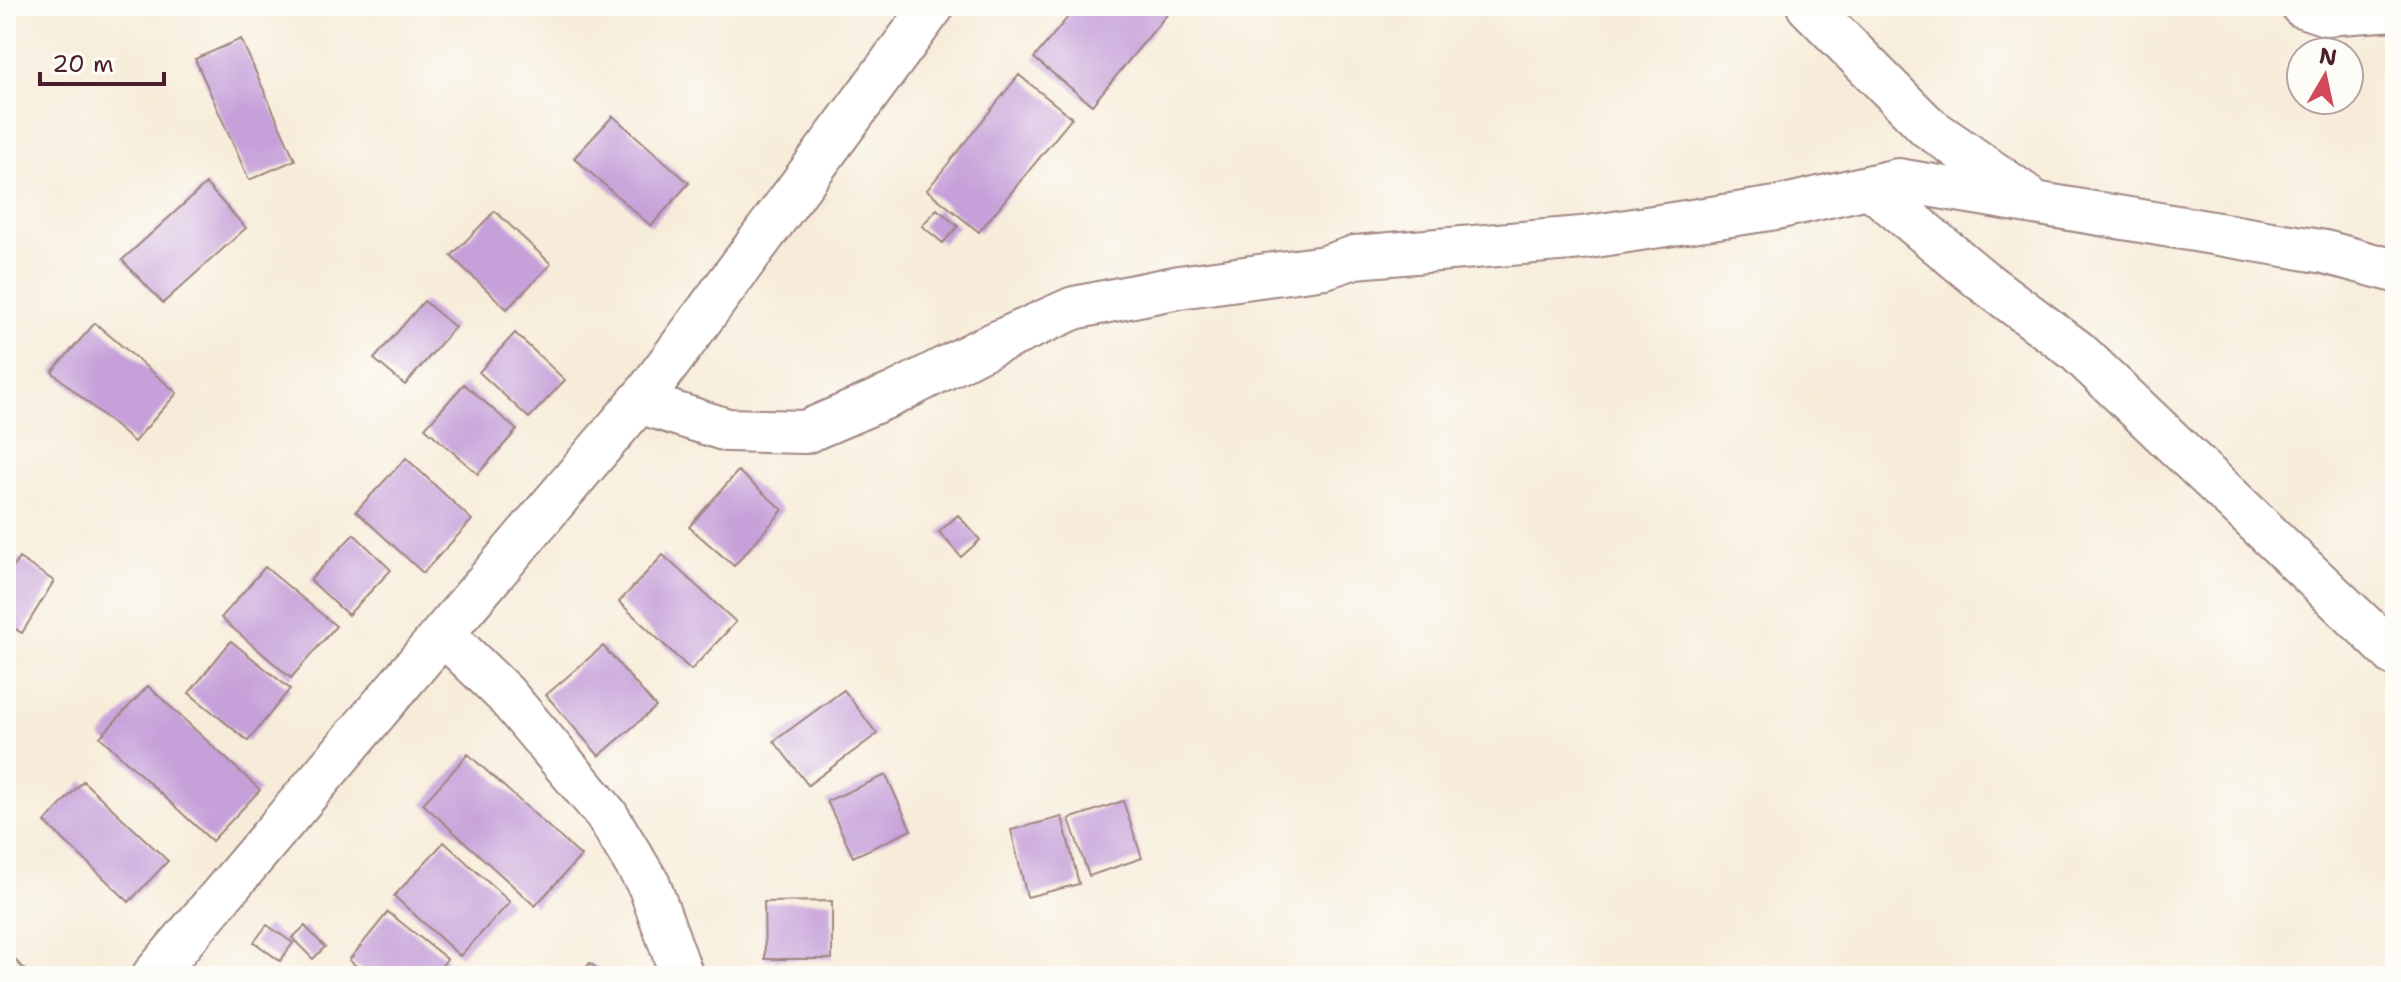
<svg xmlns="http://www.w3.org/2000/svg" width="2401" height="982" font-family="'Shantell Sans',sans-serif">
  <style>
    .building { fill: #c6a0d9 }
    .lines { fill: none; stroke-linecap: round; stroke-linejoin: round }
    .minor-casing { stroke: #a08682; stroke-width: 46 }
    .minor { stroke: #fff; stroke-width: 42 }
  </style>
  <rect width="100%" height="100%" fill="#fdfcf7"/>
  <filter id="ink" filterUnits="userSpaceOnUse"><feTurbulence type="fractalNoise" baseFrequency=".0125" numOctaves="2"/><feDisplacementMap in="SourceGraphic" scale="16" xChannelSelector="R" yChannelSelector="G"/><feConvolveMatrix kernelMatrix="1 2 1 2 8 2 1 2 1" color-interpolation-filters="sRGB"/></filter>
  <filter id="wash" filterUnits="userSpaceOnUse"><feTurbulence type="fractalNoise" baseFrequency=".006" numOctaves="4" result="noise"/><feDisplacementMap in="SourceGraphic" scale="32" xChannelSelector="R" yChannelSelector="G"/><feGaussianBlur stdDeviation="1.8" result="paint"/><feColorMatrix in="noise" values="0 0 0 0 0 0 0 0 0 0 0 0 0 0 0 0 0 1.4 0 .05"/><feComposite in="paint" operator="in"/></filter>
  <g filter="url(#wash)">
    <rect width="100%" height="100%" fill="#f7ecd9"/>
    <g id="blocks">
      <!-- building -->
      <path class="building" d="M1077,6H1174L1092,105L1034,58Z
        M241,39L295,160L249,180L195,59Z
        M1019,75L1072,118L979,232L927,190Z
        M613,116L689,183L651,226L574,158Z
        M206,184L246,228L163,303L122,260Z
        M937,209L958,226L943,243L922,226Z
        M495,211L551,264L507,309L451,256Z
        M424,301L455,327L405,385L374,359Z
        M95,323L177,393L134,442L52,372Z
        M515,333L565,380L529,418L479,372Z
        M464,384L517,430L478,474L425,428Z
        M406,458L472,520L423,573L356,511Z
        M738,471L783,510L734,566L689,527Z
        M958,515L980,540L961,557L939,532Z
        M354,534L391,570L348,615L310,580Z
        M663,555L736,622L691,670L619,602Z
        M19,558L54,581L22,633L6,623V579Z
        M265,567L336,626L291,678L221,618Z
        M231,641L290,689L248,741L189,693Z
        M603,646L656,707L599,756L546,695Z
        M148,686L260,790L212,841L100,737Z
        M844,690L877,734L808,785L774,741Z
        M468,754L581,856L535,906L423,804Z
        M886,775L911,830L853,857L827,801Z
        M83,781L168,861L129,902L45,822Z
        M1123,801L1142,858L1089,876L1069,819Z
        M1062,817L1079,884L1027,897L1011,830Z
        M444,842L510,902L460,956L394,896Z
        M832,901V959H765L764,902Z
        M388,912L447,959L434,976H369L349,960Z
        M267,925L293,943L280,961L254,942Z
        M305,926L325,947L313,959L292,938Z
        M6,951L31,976H6Z
        M590,963L606,976H579Z"/>
    </g>
  </g>
  <g filter="url(#ink)">
    <use href="#blocks" fill-opacity="0" stroke="#a08682" stroke-width="2"/>
    <g class="lines">
      <!-- minor casing -->
      <g class="minor-casing">
        <path id="minor" d="M1808,6L1928,127L2027,196
          M2302,6L2326,14L2395,9
          M1870,187L1983,281L2077,351L2395,655
          M639,402L727,430L805,432L896,393L978,351L1074,308L1179,287L1325,267L1355,257L1582,238L1776,208L1898,180L2325,252L2395,271
          M443,634L505,694L606,814L649,885L682,976
          M153,976L649,390L933,6"/>
      </g>
      <!-- minor -->
      <use href="#minor" class="minor"/>
    </g>
  </g>
  <!-- margin -->
  <rect width="2401" height="982" fill="none" stroke="#fdfcf7" stroke-width="32"/>
  <!-- north arrow -->
  <g transform="translate(2325 76) rotate(9)"><circle r="38" fill="#fdfcf7" stroke="#b5a4a5" stroke-width="2"/>
  <path d="M0-6L14 30L0 20L-14 30Z" fill="#d1495b"/>
  <text y="-12" font-size="22" font-weight="bold" text-anchor="middle" fill="#4a1f2b">N</text>
  </g>
  <!-- scale -->
  <path d="M40 72v12h124v-12" fill="none" stroke="#4a1f2b" stroke-width="4"/>
  <text x="52" y="72" font-size="24" fill="#4a1f2b" stroke="#fdfcf7" stroke-width="6" paint-order="stroke">20 m</text>
</svg>
